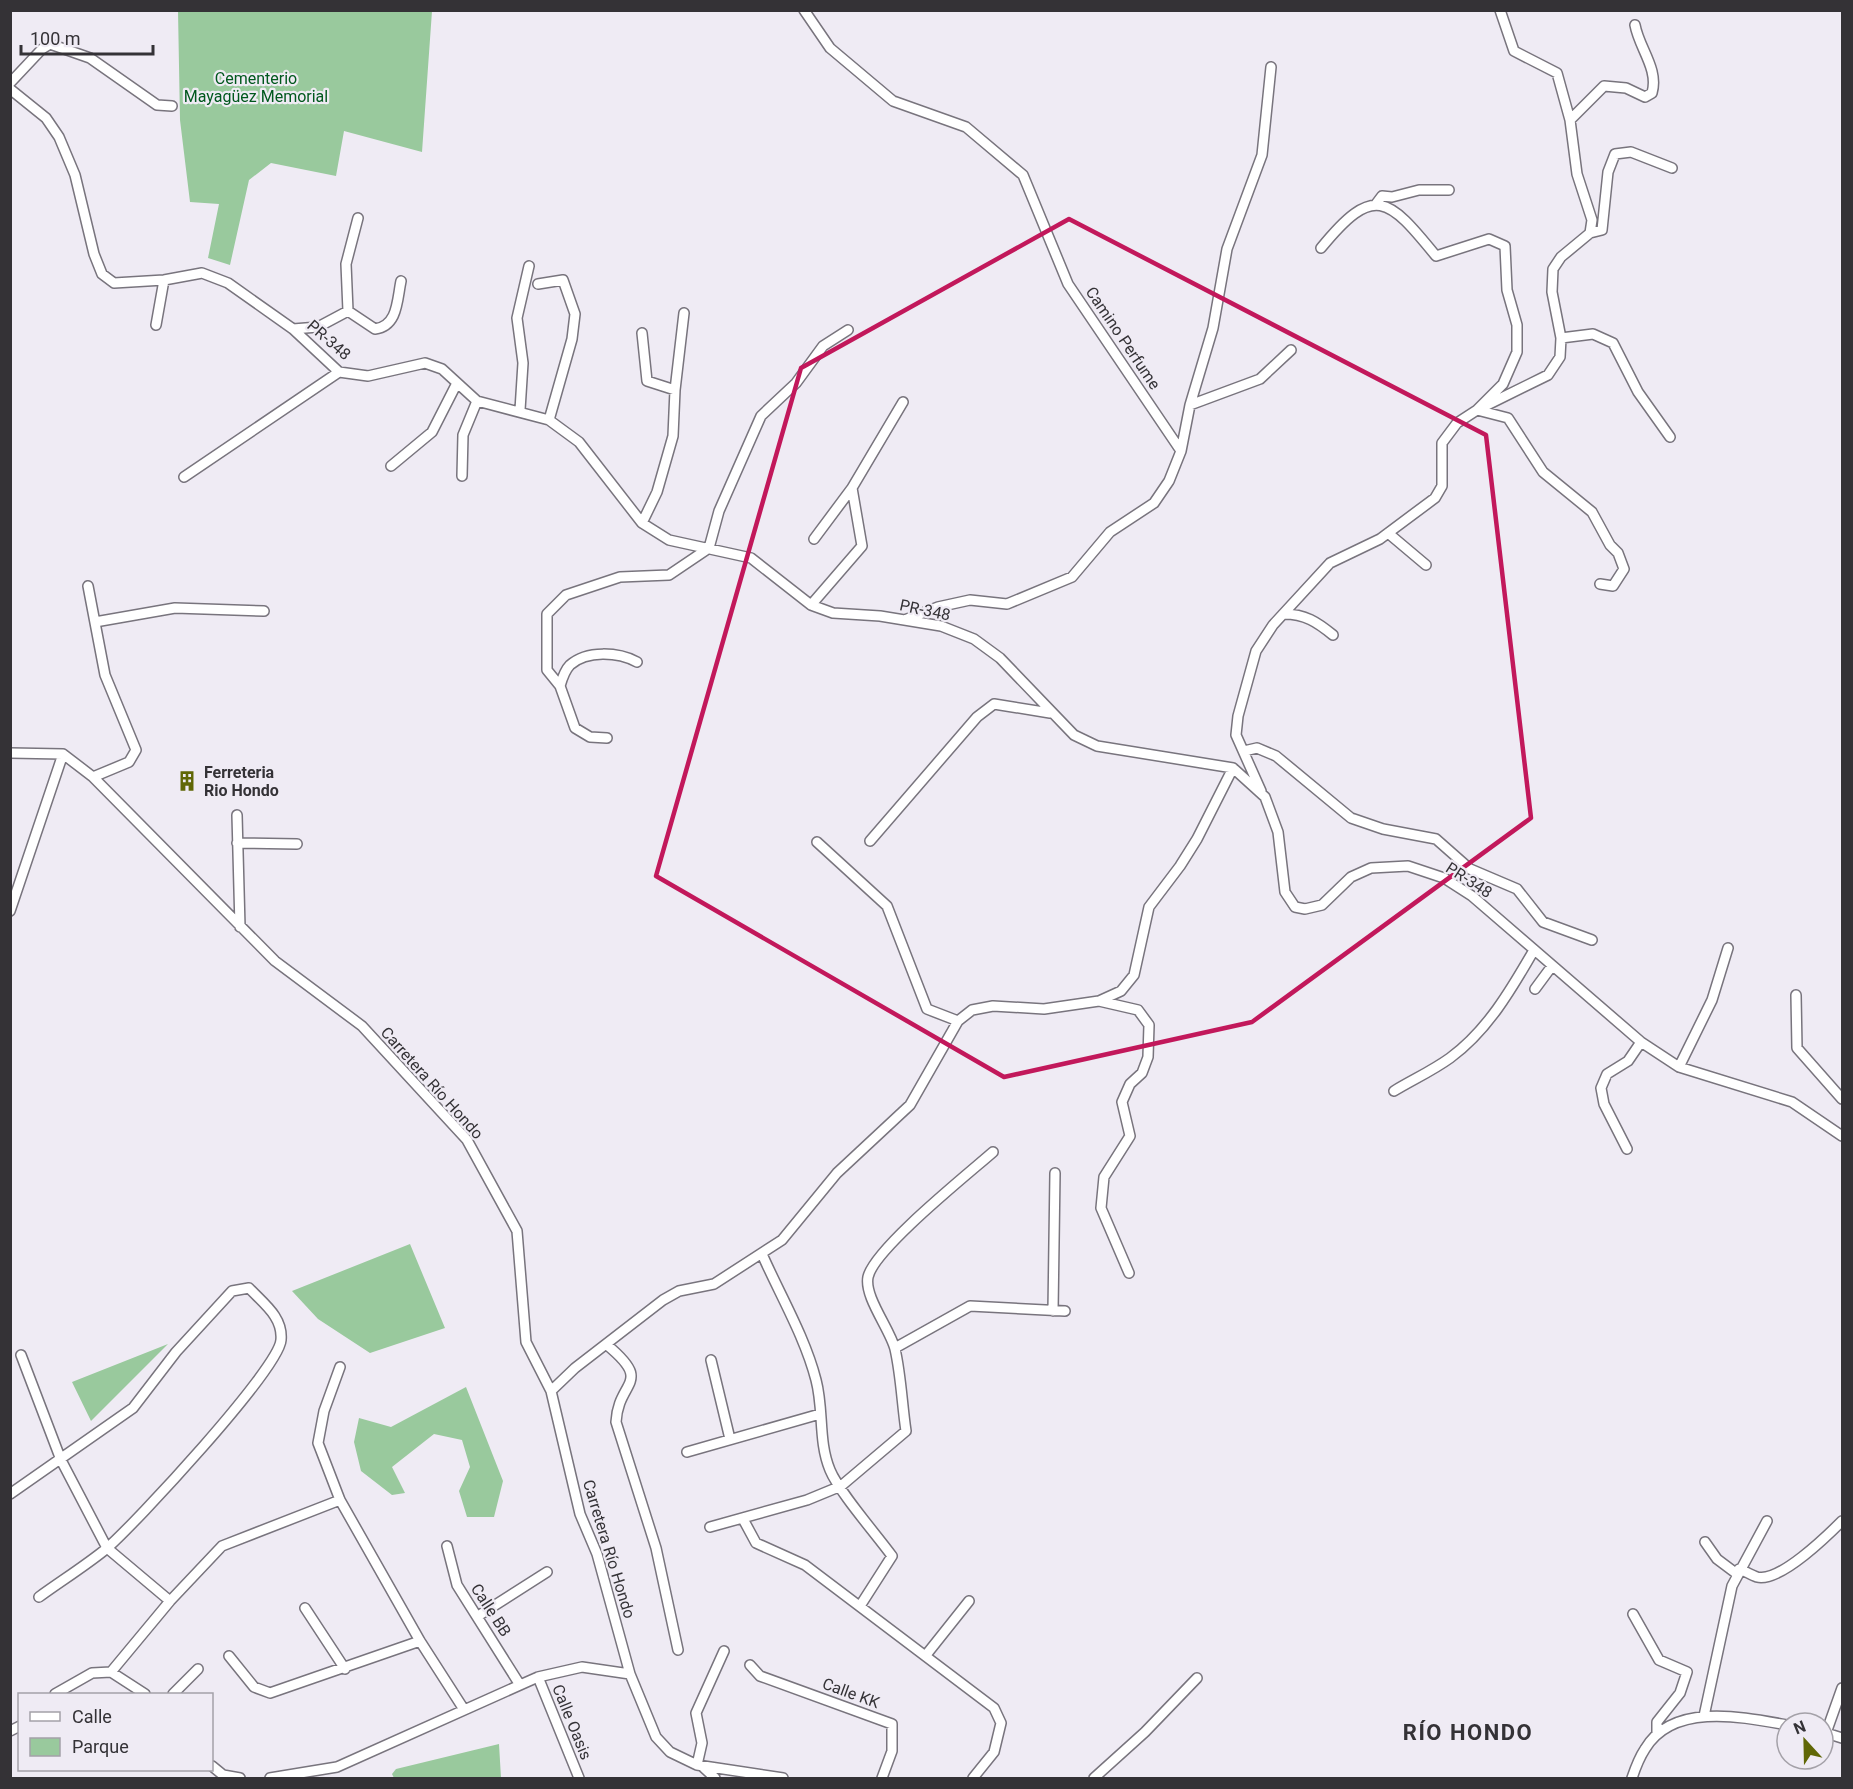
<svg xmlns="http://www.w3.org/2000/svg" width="1853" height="1789" font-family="Roboto,sans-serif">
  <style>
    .green { fill: #99c99d }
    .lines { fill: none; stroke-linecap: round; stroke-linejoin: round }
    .minor-casing { stroke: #78747d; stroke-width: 12 }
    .minor { stroke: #fff; stroke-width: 9 }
    .marked { fill: none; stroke: #c2185b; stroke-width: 4.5; stroke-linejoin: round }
    .labels { text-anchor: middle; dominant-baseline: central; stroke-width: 4.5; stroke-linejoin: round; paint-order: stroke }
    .park-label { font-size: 16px; fill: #00581d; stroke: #efebf4 }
    .street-label { font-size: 16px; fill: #343236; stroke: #efebf4 }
    .poi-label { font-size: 16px; font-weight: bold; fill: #343236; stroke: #efebf4; text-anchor: start }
    .district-label { font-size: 22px; font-weight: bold; letter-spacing: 1.5px; fill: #343236; stroke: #efebf4 }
  </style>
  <rect width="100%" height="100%" fill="#efebf4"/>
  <!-- green -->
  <path class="green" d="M178,11H432L422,152L344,131L336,176L271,163L249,180L230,265L208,258L219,204L190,202L180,120Z
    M410,1244L445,1328L370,1353L318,1319L292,1291Z
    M168,1344L91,1421L72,1382Z
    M466,1387L503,1481L494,1517H467L459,1491L470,1467L462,1440L434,1434L392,1467L405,1493L392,1495L361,1471L354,1442L359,1418L391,1427Z
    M499,1744L501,1778H394L392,1774L396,1769Z"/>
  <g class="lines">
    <!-- minor casing -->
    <g class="minor-casing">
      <path id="minor" d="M804,10L830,48L893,101L966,127L1023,175L1068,284L1181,451
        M10,83L42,49L50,44L90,58L157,105L172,106
        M10,89L46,118L59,137L75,175L94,254L102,274L114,283L164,280L202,273L228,283L293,329L339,372L368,376L425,363L442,369L477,401L549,420L579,442L642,523L669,540L751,558L811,605L833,613L880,616L941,626L974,639L1000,658L1074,735L1097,746L1233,768L1265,797L1278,832L1285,892L1295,907L1305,909L1322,905L1351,877L1371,868L1408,866L1444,878L1472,896L1641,1042L1679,1067L1792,1102L1842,1136
        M1570,120L1604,86L1626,88L1645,97L1652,93C1659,69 1639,48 1635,25
        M1376,204L1382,196L1392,197L1419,190H1449
        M358,218L346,264L348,311L375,329C398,326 397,300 401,281
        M1590,233L1602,230L1608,172L1615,154L1631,152L1672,168
        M1321,248C1374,183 1388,197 1436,256L1489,239L1505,246L1507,290L1517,325V352L1503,384L1477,410L1508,418L1543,472L1592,512L1610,545L1618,553L1624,569L1613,586L1600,584
        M538,284L563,280L575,314L572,339L549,420
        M156,325L164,280
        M293,329L318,327L348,311
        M642,333L647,381L675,390
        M1561,338L1593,334L1613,343L1638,392L1670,437
        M1190,405L1260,379L1291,350
        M520,410L523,363L517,318L529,266
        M391,466L432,432L457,383
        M462,476L463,435L477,401
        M184,477L339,372
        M642,523L657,492L673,436L675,390L684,313
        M1388,533L1426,565
        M814,539L852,488
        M88,586L105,675L136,750L129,762L93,777
        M811,605L862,546L852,488L903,402
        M1284,614C1305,614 1317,622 1333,635
        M907,619L938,607L970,600L1007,604L1072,577L1110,532L1154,503L1169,481L1181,451L1190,405L1213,328L1227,249L1262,155L1271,67
        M95,622L175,608L264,611
        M560,686C562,679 565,670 570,665C587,650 618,652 637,662
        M607,738L590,737L575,728L560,686L547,670V614L566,595L620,577L669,575L709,548L719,511L761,416L796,383L823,346L848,330
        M1244,751L1257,748L1276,756L1351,818L1383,829L1436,839L1470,869L1517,889L1543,922L1592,940
        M10,753L63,754L93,777L275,961L362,1026L467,1140L517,1231L526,1342L551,1391L580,1514L597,1554L630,1674L656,1737L670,1752L697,1765L783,1778
        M1261,791L1236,735L1238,716L1256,651L1273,625L1330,563L1380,539L1435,498L1442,486V443L1457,423L1477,410L1548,375L1560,357L1561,338L1552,292L1553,269L1561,257L1590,233L1592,220L1577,174L1570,120L1557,73L1514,51L1500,10
        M237,815L240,927
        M870,841L977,717L994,704L1050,713
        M817,842L887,906L927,1009L958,1021
        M237,843L297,844
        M10,911L63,754
        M1535,989L1552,966
        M1796,995L1797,1048L1842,1099
        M1099,1001L1138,1010L1149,1025L1148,1057L1142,1073L1130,1084L1122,1102L1130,1136L1104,1177L1101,1208L1129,1273
        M1679,1067L1712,1000L1728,948
        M1394,1091C1412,1080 1432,1071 1450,1058C1487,1031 1511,990 1534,950
        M1627,1149L1604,1104L1601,1088L1607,1074L1628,1061L1641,1042
        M762,1254C780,1295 805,1337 816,1380C824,1410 818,1441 830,1470C839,1492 876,1534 892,1556L860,1606
        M1053,1311L1055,1173
        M607,1345C654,1384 618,1380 616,1422L656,1548L678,1650
        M895,1348L970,1306L1065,1311
        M21,1355L61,1460L107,1548L170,1601
        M711,1360L730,1439
        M340,1367L324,1411L318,1443L340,1500L420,1641L463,1708
        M551,1391L575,1368L663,1300L679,1291L714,1284L782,1240L837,1173L910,1105L958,1021L972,1010L993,1006L1044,1009L1099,1001L1121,991L1134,975L1149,907L1180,866L1197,839L1233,768
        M687,1452L820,1414
        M10,1494L133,1408L176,1352L232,1291L249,1288C264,1304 283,1317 281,1340C279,1369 134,1525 106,1549C85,1566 61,1581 39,1597
        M743,1519L756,1543L805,1565L994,1708L1001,1723L994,1752L973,1778
        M710,1527L807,1500L841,1486L906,1431C902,1404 901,1375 895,1349C890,1329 864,1297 868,1277C874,1249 968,1174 993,1152
        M1705,1542L1717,1559L1737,1574
        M447,1546L457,1585L520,1685
        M1739,1569C1745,1571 1751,1575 1757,1577C1779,1583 1827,1536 1842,1521
        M305,1608L345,1669
        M1633,1614L1659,1660L1687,1672L1680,1693L1657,1722V1734
        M478,1616L547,1572
        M926,1655L969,1601
        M229,1656L254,1687L270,1693L420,1641
        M750,1665L760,1676L892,1724V1751L882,1778
        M111,1672L170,1601L222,1546L340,1500
        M538,1677L579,1778
        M55,1694L92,1673L111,1672L145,1694
        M173,1694L198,1669
        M1704,1716L1732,1586L1767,1521
        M10,1731L20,1726
        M1823,1732L1842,1738
        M1826,1733L1842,1688
        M697,1765L702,1743L696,1713L724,1651
        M212,1766L223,1775L240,1778
        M703,1767L715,1778
        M270,1778L337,1767L538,1677L582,1667L630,1674
        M1094,1778L1145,1732L1197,1678
        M1632,1778C1635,1769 1639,1758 1645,1749C1673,1702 1743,1717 1787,1725"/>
    </g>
    <!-- minor -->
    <use href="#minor" class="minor"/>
  </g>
  <!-- marked area -->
  <path class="marked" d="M1069,219L1486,435L1531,818L1252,1022L1004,1077L656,876L801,368Z"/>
  <!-- icons -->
  <defs>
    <g id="building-bare" transform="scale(1.62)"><path d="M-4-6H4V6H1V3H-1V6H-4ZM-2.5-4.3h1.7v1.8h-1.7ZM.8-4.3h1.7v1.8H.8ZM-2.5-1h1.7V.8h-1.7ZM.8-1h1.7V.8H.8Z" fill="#606706" stroke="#efebf4" stroke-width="2.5" paint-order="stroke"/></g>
  </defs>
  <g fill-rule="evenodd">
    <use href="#building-bare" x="187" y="781"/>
  </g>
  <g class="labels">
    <!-- park labels -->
    <g class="park-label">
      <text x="256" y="78">Cementerio<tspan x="256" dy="18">Mayagüez Memorial</tspan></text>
    </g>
    <!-- street labels -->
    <g class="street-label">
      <text transform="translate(1123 338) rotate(56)">Camino Perfume</text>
      <text transform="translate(329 340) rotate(41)">PR-348</text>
      <text transform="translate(925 610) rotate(12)">PR-348</text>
      <text transform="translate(1469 880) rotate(33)">PR-348</text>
      <text transform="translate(432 1083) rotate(48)">Carretera Río Hondo</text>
      <text transform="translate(609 1549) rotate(73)">Carretera Río Hondo</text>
      <text transform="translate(491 1610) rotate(57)">Calle BB</text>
      <text transform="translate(851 1693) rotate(20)">Calle KK</text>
      <text transform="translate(572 1722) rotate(68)">Calle Oasis</text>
    </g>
    <!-- poi labels -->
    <g class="poi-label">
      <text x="204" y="772">Ferreteria<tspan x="204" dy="18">Rio Hondo</tspan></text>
    </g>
    <!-- district labels -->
    <g class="district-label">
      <text x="1468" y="1732">RÍO HONDO</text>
    </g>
  </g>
  <!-- border -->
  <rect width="1853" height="1789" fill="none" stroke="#343236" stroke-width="24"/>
  <!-- legend -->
  <rect x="18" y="1693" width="195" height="78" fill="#efebf4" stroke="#a4a1a8" stroke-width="1.5"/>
  <rect x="30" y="1712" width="30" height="9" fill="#ffffff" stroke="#a4a1a8" stroke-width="1.5"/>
  <text x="72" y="1723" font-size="18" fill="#343236">Calle</text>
  <rect x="30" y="1738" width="30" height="18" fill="#99c99d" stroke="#a4a1a8" stroke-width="1.5"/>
  <text x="72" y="1753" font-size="18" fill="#343236">Parque</text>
  <!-- north arrow -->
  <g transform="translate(1805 1741) rotate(338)"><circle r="28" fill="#efebf4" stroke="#a4a1a8" stroke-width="1.5"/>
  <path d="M0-4.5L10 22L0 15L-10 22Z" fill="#606706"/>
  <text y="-9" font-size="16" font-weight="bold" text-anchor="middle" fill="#343236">N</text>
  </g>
  <!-- scale -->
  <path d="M21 45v9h132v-9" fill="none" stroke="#343236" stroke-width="3"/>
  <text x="30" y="45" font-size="18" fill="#343236" stroke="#efebf4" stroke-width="4.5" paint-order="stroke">100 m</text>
</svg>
